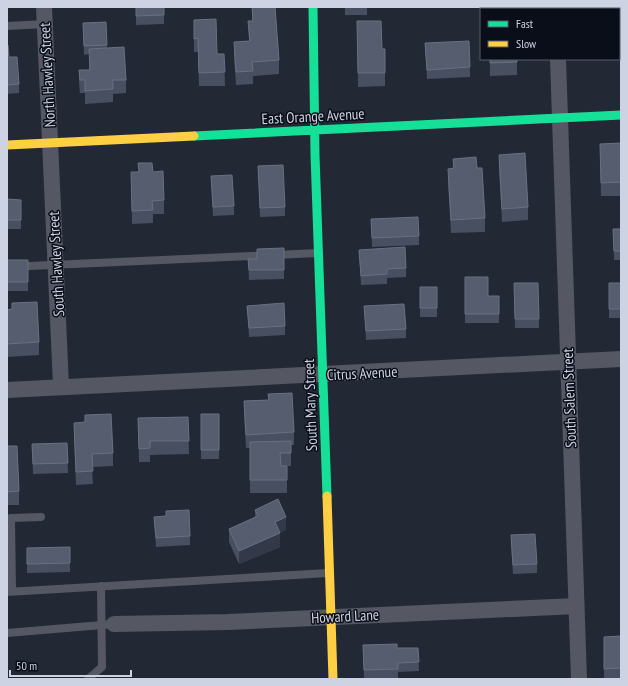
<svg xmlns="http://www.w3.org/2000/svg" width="628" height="686" font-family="'PT Sans Narrow',sans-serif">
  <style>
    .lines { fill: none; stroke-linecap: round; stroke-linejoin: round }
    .lane { stroke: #555863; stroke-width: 8 }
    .street { stroke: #555863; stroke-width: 16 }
    .fast { stroke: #16e098; stroke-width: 9 }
    .slow { stroke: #ffcf43; stroke-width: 9 }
    .wall { fill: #484f61 }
    .shaded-wall { fill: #333949 }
    .building { fill: #565d6f; stroke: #697081 }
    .labels { text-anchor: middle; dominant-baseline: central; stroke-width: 3; stroke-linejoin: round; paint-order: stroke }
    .street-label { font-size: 15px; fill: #cdd3e3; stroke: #0a0e18 }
  </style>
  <rect width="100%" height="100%" fill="#232835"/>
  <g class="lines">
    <!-- lane -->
    <path class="lane" d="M7,26L45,24
      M7,267L318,253
      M12,591L11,518L41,517
      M7,592L328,573
      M7,633L114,624
      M88,679L102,667L101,586"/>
    <!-- street -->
    <path class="street" d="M44,7L61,386
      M557,7V9
      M558,59L579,679
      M7,390L621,359
      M114,624L228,622L576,606"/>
    <!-- fast -->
    <path class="fast" d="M313,7L315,155L327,496
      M194,136L621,115"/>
    <!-- slow -->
    <path class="slow" d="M7,145L194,136
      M327,496L333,679"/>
  </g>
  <!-- wall -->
  <path class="wall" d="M136,7H164V24L136,25Z
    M252,7H275L279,60V74L253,76V84L236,85L234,55V42L249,41L248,21H252Z
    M345,7H367V15H345Z
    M194,20L217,54H224L225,86H199L198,52H194Z
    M357,21L382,49L385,73V86L358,87Z
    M106,22L107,48L126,80V93L113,94V102L85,104V93H80L79,83V70H89V54L84,55L83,23Z
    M425,43L470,67V77L427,79Z
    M7,45L9,57L19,84V93L7,94Z
    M490,59H517V75L490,76Z
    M621,143V196H601L600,144Z
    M499,155L528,207V220L502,222L499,168Z
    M453,159L477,168L485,218V232L451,233L448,182V169L453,168Z
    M258,166L285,207V216L260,217Z
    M131,172H153L164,200V214H153V223L132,224Z
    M211,176L234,206V215L213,216Z
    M7,199L21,200V229H7Z
    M371,219L419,236V245L372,247Z
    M613,229H621V260H614Z
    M284,248V279L249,280L248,259H257Z
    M359,250L406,268V277L387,278V284L361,285Z
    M7,260H28V291H7Z
    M465,277L488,296H499V323H465Z
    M514,283H538L539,328H515Z
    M609,283H621V318H609Z
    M420,287H437V317H420Z
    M12,303L39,342V355L7,357V310L12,309Z
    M247,306L285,326V335L249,337Z
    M364,306L406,329V338L366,340Z
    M268,394L294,432V445H291V466H287V493H250V448H246L244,414V401L268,400Z
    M201,414H219V459H201Z
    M188,417L189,454L150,455V462H139L138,418Z
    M74,423L113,453V466L92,467L93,484L76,485L74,436Z
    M67,443L68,473L33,474L32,444Z
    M7,446L19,491V505H7Z
    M255,510L286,530L279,533L280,547L239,564L229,542V529L255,517Z
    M166,516L190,536V545L156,547L154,517Z
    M511,535L537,564V573L513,574L511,545Z
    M70,547V572L27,573V548Z
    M621,636V679H604V637Z
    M363,645L397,648H418L419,671L398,672V679H364Z"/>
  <!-- shaded-wall -->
  <path class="shaded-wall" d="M286,517V530L275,535V522Z
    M280,533V547L239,564V551Z"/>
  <!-- building -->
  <path class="building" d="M136,7H164V15L136,16Z
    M252,7H275L279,60L252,62L253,71L236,72L234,42L250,41L248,21H253Z
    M488,7H516V9H489Z
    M216,19L217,54H224L225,72L199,73L198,38L194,39V20Z
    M357,21H381L382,49H385V73H358Z
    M106,22L107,45L84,46L83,23Z
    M469,41L470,67L427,70L425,43Z
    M7,45H8L9,57H17L19,84L7,85Z
    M124,47L126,80H113V89L85,91V80H80L79,70H90L89,49Z
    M490,59H517V62L490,63Z
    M621,143V182L601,183L600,144Z
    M525,153L528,207L502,209L499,155Z
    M476,157L477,168H482L485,218L451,220L448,169L454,168L453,159Z
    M138,163H152L153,172L163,171L164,200L152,201L153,210L132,211L131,172H139Z
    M283,165L285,207L260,208L258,166Z
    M232,175L234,206L213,207L211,176Z
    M7,199L21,200V220H7Z
    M418,217L419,236L372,238L371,219Z
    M613,229H621V251H614Z
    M405,247L406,268L387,269V274L361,276L359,250Z
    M284,248V270H249L248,259H257V249Z
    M7,260H28V282H7Z
    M465,277H488V296H499V314H465Z
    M514,283H538L539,319H515Z
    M609,283H621V309H609Z
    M420,287H437V308H420Z
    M37,302L39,342L7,344V310L12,309V303Z
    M284,303L285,326L249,328L247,306Z
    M404,304L406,329L366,331L364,306Z
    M292,393L294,432L246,435L244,401L269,400L268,394Z
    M111,414L113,453L92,454L93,471L76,472L74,423L85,422V415Z
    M201,414H219V450H201Z
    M188,417L189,441H150V448L139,449L138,418Z
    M291,441V453H280L281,466H287V480H250V442Z
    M67,443L68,463L33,464L32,444Z
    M7,446H17L19,491L7,492Z
    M278,499L286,517L275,522L280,533L239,551L229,529L258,516L255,510Z
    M189,510L190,536L156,538L154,517L166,516V511Z
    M535,534L537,564L513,565L511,535Z
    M70,547V563L27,564V548Z
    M621,636V668L604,669V637Z
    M397,644V648H418L419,662L398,663V669L364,670L363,645Z"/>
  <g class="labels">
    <!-- street labels -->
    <g class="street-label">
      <text transform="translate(47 75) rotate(-93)">North Hawley Street</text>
      <text transform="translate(313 116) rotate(-3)">East Orange Avenue</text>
      <text transform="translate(56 264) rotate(-93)">South Hawley Street</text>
      <text transform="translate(362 373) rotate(-3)">Citrus Avenue</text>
      <text transform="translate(569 398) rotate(-92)">South Salem Street</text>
      <text transform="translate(310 405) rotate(-92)">South Mary Street</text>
      <text transform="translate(345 616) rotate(-3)">Howard Lane</text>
    </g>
  </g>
  <!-- border -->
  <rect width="628" height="686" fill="none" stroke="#cdd3e3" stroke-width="16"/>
  <!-- legend -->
  <rect x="480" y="8" width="140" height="52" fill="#0a0e18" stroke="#585d69"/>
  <rect x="488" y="21" width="20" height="6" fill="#16e098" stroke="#585d69"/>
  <text x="516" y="28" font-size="12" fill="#cdd3e3">Fast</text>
  <rect x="488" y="41" width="20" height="6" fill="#ffcf43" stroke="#585d69"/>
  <text x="516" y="48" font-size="12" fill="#cdd3e3">Slow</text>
  <!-- scale -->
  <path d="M10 670v6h121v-6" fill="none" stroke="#cdd3e3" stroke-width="2"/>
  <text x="16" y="670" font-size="12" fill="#cdd3e3" stroke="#0a0e18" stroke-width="3" paint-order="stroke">50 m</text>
</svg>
